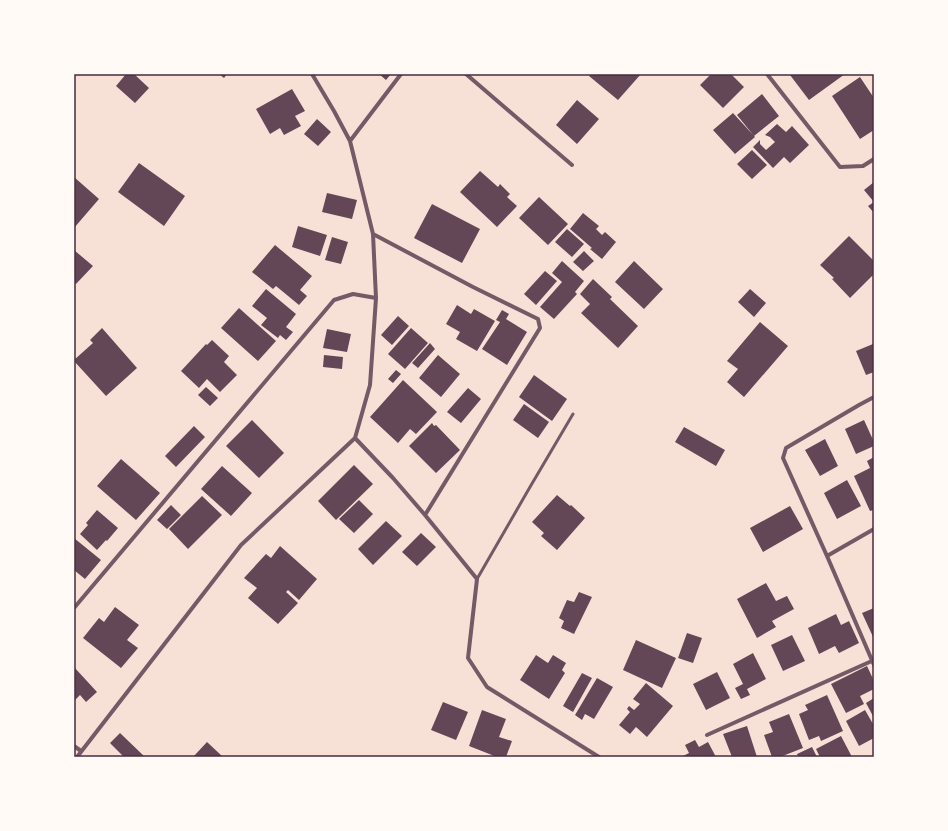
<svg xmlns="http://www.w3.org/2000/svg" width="948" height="831" font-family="Raleway,sans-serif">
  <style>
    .building { fill: #644757 }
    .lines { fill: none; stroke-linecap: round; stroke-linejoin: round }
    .service { stroke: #755966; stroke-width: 3 }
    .minor { stroke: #755966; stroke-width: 4 }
    .neatline { fill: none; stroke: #4a2c40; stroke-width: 1.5 }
  </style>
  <rect width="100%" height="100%" fill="#f7e1d7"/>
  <!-- building -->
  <path class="building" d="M126,74H134L149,88L135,103L116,86Z
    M219,74H227L224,78Z
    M379,74H391L386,80Z
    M591,74H641L618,100L589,76Z
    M711,74H731L744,87L723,108L700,85Z
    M791,74H845L809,100L790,75Z
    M860,77L874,98V130L860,139L832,96Z
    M292,89L305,111L295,116L301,126L284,135L280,128L270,134L256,109Z
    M762,94L779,116L754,136L737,115Z
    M577,100L599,119L577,144L556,125Z
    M733,113L755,137L735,154L713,130Z
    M317,119L331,132L318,146L304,134Z
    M777,124L786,132L792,126L809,145L790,163L784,157L773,168L753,147L760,140V144L766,150L775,142L770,137L765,135Z
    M752,150L767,165L752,179L737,164Z
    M139,163L185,196L164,226L118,192Z
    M480,171L498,187L500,184L510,194L507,197L517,206L497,227L460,192Z
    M74,177L99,199L74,228Z
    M874,182V213L868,206L874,202L864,190Z
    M327,193L357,200L352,219L322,212Z
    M539,197L568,224L548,245L519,218Z
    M432,204L480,229L462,263L414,238Z
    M583,213L599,226L596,229L602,235L605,232L616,242L602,259L590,249L592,248L570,229Z
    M298,226L327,235L320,256L292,247Z
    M567,229L584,244L572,257L555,242Z
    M849,236L874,261V274L850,298L832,279L834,278L820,265Z
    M332,237L348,242L341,264L325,260Z
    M275,245L312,276L300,290L307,296L299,305L276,286L273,289L252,272Z
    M74,250L93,266L76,284L74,282Z
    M584,251L594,261L583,271L573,262Z
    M562,261L584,281L575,292L577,294L554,319L540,307L562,282L552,273Z
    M634,261L663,289L644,309L615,282Z
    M545,271L557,281L536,305L524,294Z
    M593,279L612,297L610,299L638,326L618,348L581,313L590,304L580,294Z
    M266,289L296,314L286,327L293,332L286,340L280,335L278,338L261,325L267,318L252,306Z
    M750,289L766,303L754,317L738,302Z
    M457,305L471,314L474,309L495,321L477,351L456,339L460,332L446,324Z
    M239,308L276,341L258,361L221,328Z
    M502,310L509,314L506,319L527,332L507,365L482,349L500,322L496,320Z
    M398,316L409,326L392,345L381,335Z
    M760,322L788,346L744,397L727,382L738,369L727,361Z
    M102,328L137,368L106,396L74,361V360L93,343L90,340Z
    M411,328L428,343L405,369L388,354Z
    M327,329L351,334L347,352L323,348Z
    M212,340L229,356L224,362L237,375L220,392L207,379L199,388L181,371L206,344L207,345Z
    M430,343L435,349L418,368L412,363Z
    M873,344L874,372L866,375L856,351Z
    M324,355L343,357L342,369L323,367Z
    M438,355L460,374L441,397L419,378Z
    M396,370L401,374L393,383L388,379Z
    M534,375L567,399L552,421L519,397Z
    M403,380L437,412L416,434L410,429L398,443L370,417Z
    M206,387L218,398L210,406L198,395Z
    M468,388L481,399L461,423L447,412Z
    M524,404L549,422L538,438L513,420Z
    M252,420L284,453L259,478L226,446Z
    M864,420L874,442V446L856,454L845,429Z
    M432,423L434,426L436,425L460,450L436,473L409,446Z
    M194,426L205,437L176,467L165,456Z
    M684,427L725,450L716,466L675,442Z
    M825,439L838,466L820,476L805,450Z
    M874,457V510L870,511L854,476L870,468L867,461Z
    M121,459L160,493L136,520L97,486Z
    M354,465L373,484L336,520L318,501Z
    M222,466L252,493L231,516L201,489Z
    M847,480L861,506L837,519L824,493Z
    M557,495L570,506L571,505L585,518L557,550L541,536L544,533L532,522Z
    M202,496L222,515L188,549L169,529Z
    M359,500L373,514L354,533L339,519Z
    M171,505L181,515L167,529L157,520Z
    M790,506L803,529L763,552L750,528Z
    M97,510L118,528L107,541L106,540L97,550L80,534L88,525L86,523Z
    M386,521L402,536L373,565L358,549Z
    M421,533L436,547L417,566L402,552Z
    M74,538L101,560L85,579L74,570Z
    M280,546L317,579L299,600L288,590L286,592L298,603L278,624L248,598L257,588L244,578L266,554L271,558Z
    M766,583L776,601L787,596L794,609L772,621L776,627L757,638L737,599Z
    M579,592L592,597L574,634L561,628L564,621L559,618L567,600L574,602Z
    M115,607L139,625L127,640L138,648L121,668L83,638L99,618L104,622Z
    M874,608V639L862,613Z
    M836,614L841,625L849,621L859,643L839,653L835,646L819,654L808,628Z
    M687,633L702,638L693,663L678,658Z
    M792,635L805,661L783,671L771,645Z
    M636,640L676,658L662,688L623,670Z
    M753,653L766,679L747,689L750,695L741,699L735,688L743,684L733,664Z
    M536,655L548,663L553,655L566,663L562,670L565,673L549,699L520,680Z
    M867,666L874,681V689L860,696L864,704L846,713L831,684Z
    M74,667L97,692L86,702L80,695L74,701Z
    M717,672L730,698L706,710L693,684Z
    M582,673L592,678L573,712L563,706Z
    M597,678L613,687L594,719L585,714L582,720L575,715Z
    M646,683L673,706L647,737L636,727L630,734L619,725L630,712L627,709L629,706L634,710L640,704L633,699Z
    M827,695L843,731L821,741L819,736L809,740L799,714L808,710L805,705Z
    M874,698V718L866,703Z
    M443,702L468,712L456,740L431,730Z
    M482,710L506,719L499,737L512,741L506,757H497L469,746Z
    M865,710L873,724L874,723V738L859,746L846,721Z
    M789,714L803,748L780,757H772L764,735L773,732L769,722Z
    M747,726L757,757H732L723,734Z
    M120,733L145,757H124L110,743Z
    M841,736L852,757H820L816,749Z
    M695,740L699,747L708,742L716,757H681L689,753L685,745Z
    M207,742L222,756L221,757H193Z
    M812,747L817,757H798L797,754Z"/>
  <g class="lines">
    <!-- service -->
    <path class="service" d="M477,579L530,487L573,414"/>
    <!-- minor -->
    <path class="minor" d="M312,74L334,111L350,141L373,234L376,298L370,385L355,438
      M466,74L572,165
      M767,74L840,167L863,166L874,159
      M350,141L401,74
      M373,234L473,287L538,319L540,328L425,515
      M874,397L859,405L786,448L783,458L827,556L874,529
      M355,438L393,478L425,515L477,579L468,658L487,687L599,757
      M827,556L874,665
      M74,608L334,300L353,294L376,298
      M707,735L874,660
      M74,746L81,751
      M77,757L241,545L355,438"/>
  </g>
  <!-- border -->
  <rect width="948" height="831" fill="none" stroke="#fffaf5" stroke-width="150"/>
  <rect x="75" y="75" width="798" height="681" class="neatline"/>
</svg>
